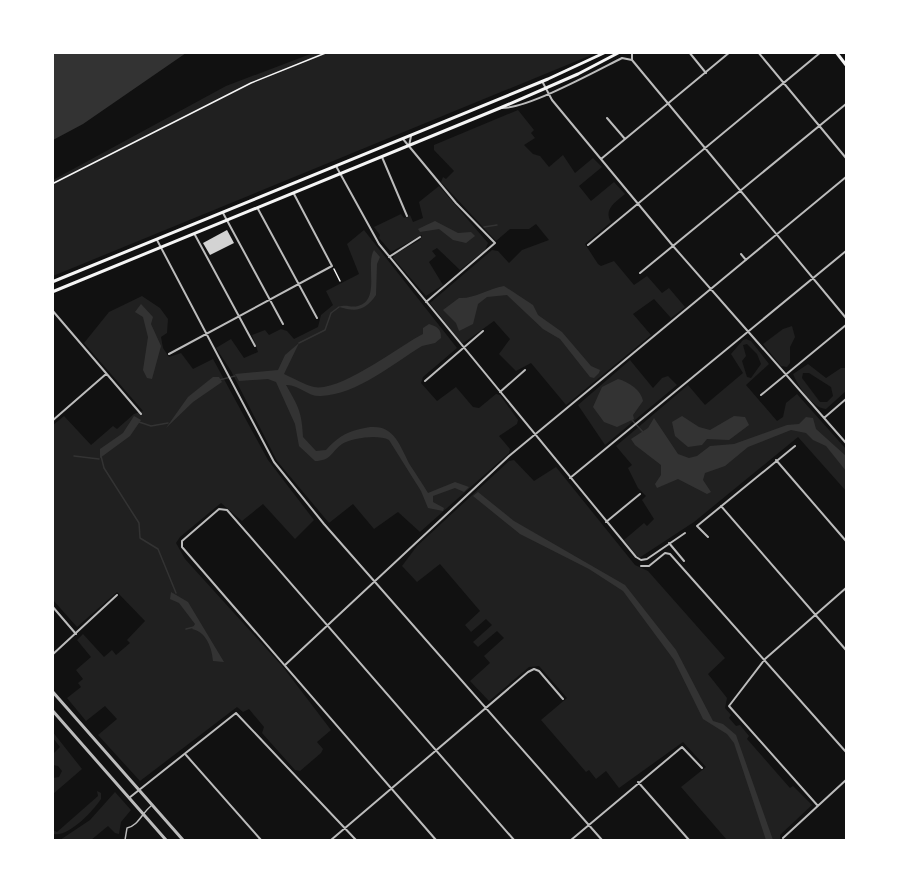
<svg xmlns="http://www.w3.org/2000/svg" width="899" height="893" font-family="Ubuntu,sans-serif">
  <style>
    .green { fill: #202020; fill-rule: evenodd }
    .water { fill: #333 }
    .lines { fill: none; stroke-linecap: round; stroke-linejoin: round }
    .stream { stroke: #333; stroke-width: 1.5 }
    .building { fill: #d3d3d3 }
    .path { stroke: #f5f5f5; stroke-width: 1.5 }
    .service { stroke: #bcbcbc; stroke-width: 1.5 }
    .minor { stroke: #bcbcbc; stroke-width: 2 }
    .tertiary { stroke: #bcbcbc; stroke-width: 3 }
    .secondary { stroke: #f5f5f5; stroke-width: 3 }
  </style>
  <rect width="100%" height="100%" fill="#111"/>
  <!-- green -->
  <path class="green" d="M313,53H596L53,276V180L226,86Z
    M518,110L534,130L531,133L535,138L524,145L533,154L540,156L549,167L563,155L575,173L593,158L602,167L579,186L591,201L614,182L625,194C616,202 603,209 611,222L585,244L598,264L601,266L614,261L634,285L647,276L662,293L669,288L685,307L671,318L654,299L633,314L651,335L566,405L531,363L516,371L499,354L510,339L494,321L462,344L430,303L492,250L498,251L509,263L522,250L549,240L536,224L529,229H510L496,241L441,182L443,177L446,179L454,171L434,150V145Z
    M439,186L488,243L485,250L460,270L437,248L432,251L436,256L429,262L443,285L426,296L393,258L395,254L420,240L422,235L391,252L379,238L380,235L374,227L401,214L404,218L410,215L413,222L423,218L419,202Z
    M364,230L457,348L423,377L421,383L437,401L456,387L473,407L479,408L496,394L500,395L518,420L517,424L499,436L510,449L509,453L420,532L398,512L374,529L353,504L329,523L277,461L231,371L216,348L231,339L244,358L258,352L252,335L265,330L269,335L281,329L287,331L294,339L318,327L321,315L333,305L326,291L359,274L347,244Z
    M142,296L160,308L168,319L167,333L161,337L163,348L169,357L181,353L193,369L213,359L268,460L314,520L295,539L263,504L242,521L221,503L180,537L176,543L185,559L283,667L331,730L317,742L323,749L321,753L300,771L295,770L262,733L264,727L249,709L243,712L237,707L140,781L98,735L117,719L105,706L86,721L67,698L81,687L78,683L83,679L76,670L91,657L77,640L83,634L104,657L112,650L116,655L130,643L127,640L145,621L117,592L77,627L53,600L52,426L64,416L91,445L113,426L117,429L134,414L143,411L84,343L109,312Z
    M792,326L795,337L790,347V363L787,367L781,366L763,344L783,329Z
    M746,339L751,341L769,364L746,385L777,421L783,417L786,403L797,394L846,449V491L798,437L694,522L639,558L624,540L644,523L647,526L654,519L642,500L646,496L638,488L628,468L632,465L616,446L688,385L705,405L743,373L731,354L743,340ZM747,344L757,354L761,364L751,378L747,377L742,361L746,356L743,345Z
    M630,360L653,388L662,378L668,376L677,385L605,445L578,405Z
    M808,364L826,378L841,368H846V391L826,409C812,408 798,386 793,374ZM803,373H809L831,387L833,396L827,402H820L802,378Z
    M514,460L534,481L556,467L635,565L648,571L725,658L708,674L727,698L725,708L731,715L729,718L736,726L740,725L749,736L747,739L790,788L793,786L812,805L780,835V840H727L681,787L706,767L683,742L619,788L606,771L596,779L589,770L586,772L541,720L567,698L539,666L529,667L489,701L470,681L490,663L484,656L504,638L497,631L478,647L473,642L492,625L486,619L471,632L465,625L480,611L440,564L417,582L402,566L417,546L509,461Z
    M52,731L82,769L53,794V778L59,777L62,771L58,766L53,765V754L60,747L53,738Z
    M97,791L101,793V799C93,811 69,837 54,834L53,830L57,832L98,796Z
    M115,792L131,810L121,822L119,834L115,833L108,826L91,840H60L90,820Z"/>
  <!-- water -->
  <path class="water" d="M53,52H186V53L83,124L53,140Z
    M435,221L458,233L471,232L475,236L466,243L453,240L439,229L420,232L418,229Z
    M374,250L380,257L377,264L376,295C365,311 356,312 339,307C346,304 351,308 358,306C381,300 365,264 374,250Z
    M504,286L533,305L538,315L562,332L591,366L600,370L599,373L594,378L590,377L560,339L543,329L507,295L487,297L478,304L473,324L459,331L456,323L443,310L459,298C474,299 488,289 504,286Z
    M141,304L153,317L151,324L161,346L152,379L147,378L143,370L148,337L143,317L135,312Z
    M429,324C437,327 441,328 441,338L435,343L422,346C392,364 358,394 321,396C308,397 298,384 286,385C298,406 302,412 303,437L316,451L326,450C337,438 344,433 360,429C393,420 398,442 410,465C416,474 422,483 428,493L455,482L469,487L464,492L455,488L433,496V502L444,508L443,511L428,508L421,491L389,440C378,434 352,438 342,444C331,452 331,461 315,461L299,446L295,424L276,382L268,379L239,381L235,374L278,370L285,355L299,343L284,374C293,378 305,385 314,387C341,392 399,346 423,334V328Z
    M213,377H219L222,382L193,402L166,428L188,397Z
    M618,379C629,382 641,390 643,401L633,415L634,419L617,427L604,422L593,407L602,387Z
    M134,416L141,420L130,436L100,458V449L123,433Z
    M682,416L699,427L710,430L734,416L745,417L749,425L729,440L707,439L702,445L688,447L675,436L672,422Z
    M806,417L813,418L816,429L846,456V471L826,446L813,440L806,433L791,430L748,447L725,466L705,473L703,480L711,492L707,494L678,479L657,488L655,484L661,475V465L635,445L631,439L648,428L654,418L678,454L689,458L697,456L710,446L734,444L787,425L799,424Z
    M478,492L514,521L625,585L676,650L713,721L723,724L736,735L773,840H766L734,743L727,734L703,719L674,660L623,591L589,569L520,534L473,496Z
    M171,592L188,602L224,662L213,661C212,649 207,632 192,629L195,624L179,603L170,599Z"/>
  <g class="lines">
    <!-- stream -->
    <path class="stream" d="M484,227L497,225
      M299,343L325,330L331,313L339,307
      M219,380L235,376
      M632,420L643,432
      M139,422L151,426L168,423
      M74,456L99,459
      M101,456L104,468L139,523L140,538L158,549L176,593
      M186,629L194,627"/>
  </g>
  <!-- building -->
  <path class="building" d="M227,230L234,243L210,255L203,243Z"/>
  <g class="lines">
    <!-- path -->
    <path class="path" d="M52,184L251,83L328,52
      M334,269L340,281"/>
    <!-- service -->
    <path class="service" d="M125,840L127,828C138,826 142,813 151,806"/>
    <!-- minor -->
    <path class="minor" d="M689,52L706,73
      M758,52L846,158
      M632,60L846,318
      M632,60V52
      M542,81L552,100L673,246L846,443
      M502,108C529,108 596,71 622,58L632,60
      M607,118L625,139
      M403,139L456,203L495,243L426,302
      M409,146L411,136
      M382,157L407,216
      M601,159L730,52
      M336,166L379,244L636,557L641,560L647,559L685,533
      M258,209L317,318
      M223,213L283,324
      M195,235L255,346
      M157,240L274,462L324,524L602,840
      M588,245L821,52
      M741,254L746,260
      M389,257L420,237
      M640,273L846,104
      M52,310L141,414
      M169,354L332,266L294,194
      M425,381L483,331
      M500,392L525,370
      M761,395L846,325
      M824,418L846,399
      M52,421L106,374
      M776,460L846,541
      M570,478L846,251
      M721,506L846,650
      M606,522L640,494
      M708,537L697,526L795,446
      M669,543L684,561
      M641,566H649L665,553L670,554L846,752
      M52,606L76,634
      M52,655L117,595
      M285,665L509,456L846,177
      M186,755L261,840
      M638,782L689,840
      M129,798L236,713L356,840
      M818,806L729,706L765,659L846,588
      M783,838L846,780
      M331,840L528,672L534,669L539,671L563,699
      M436,840L182,547V541L219,509L227,510L514,840
      M571,840L682,747L702,768"/>
    <!-- tertiary -->
    <path class="tertiary" d="M52,691L183,840
      M52,710L166,840"/>
    <!-- secondary -->
    <path class="secondary" d="M836,52L846,65
      M52,282L548,79L606,52
      M52,292L500,108L578,74L620,52"/>
  </g>
  <!-- border -->
  <rect width="899" height="893" fill="none" stroke="#ffffff" stroke-width="108"/>
</svg>
